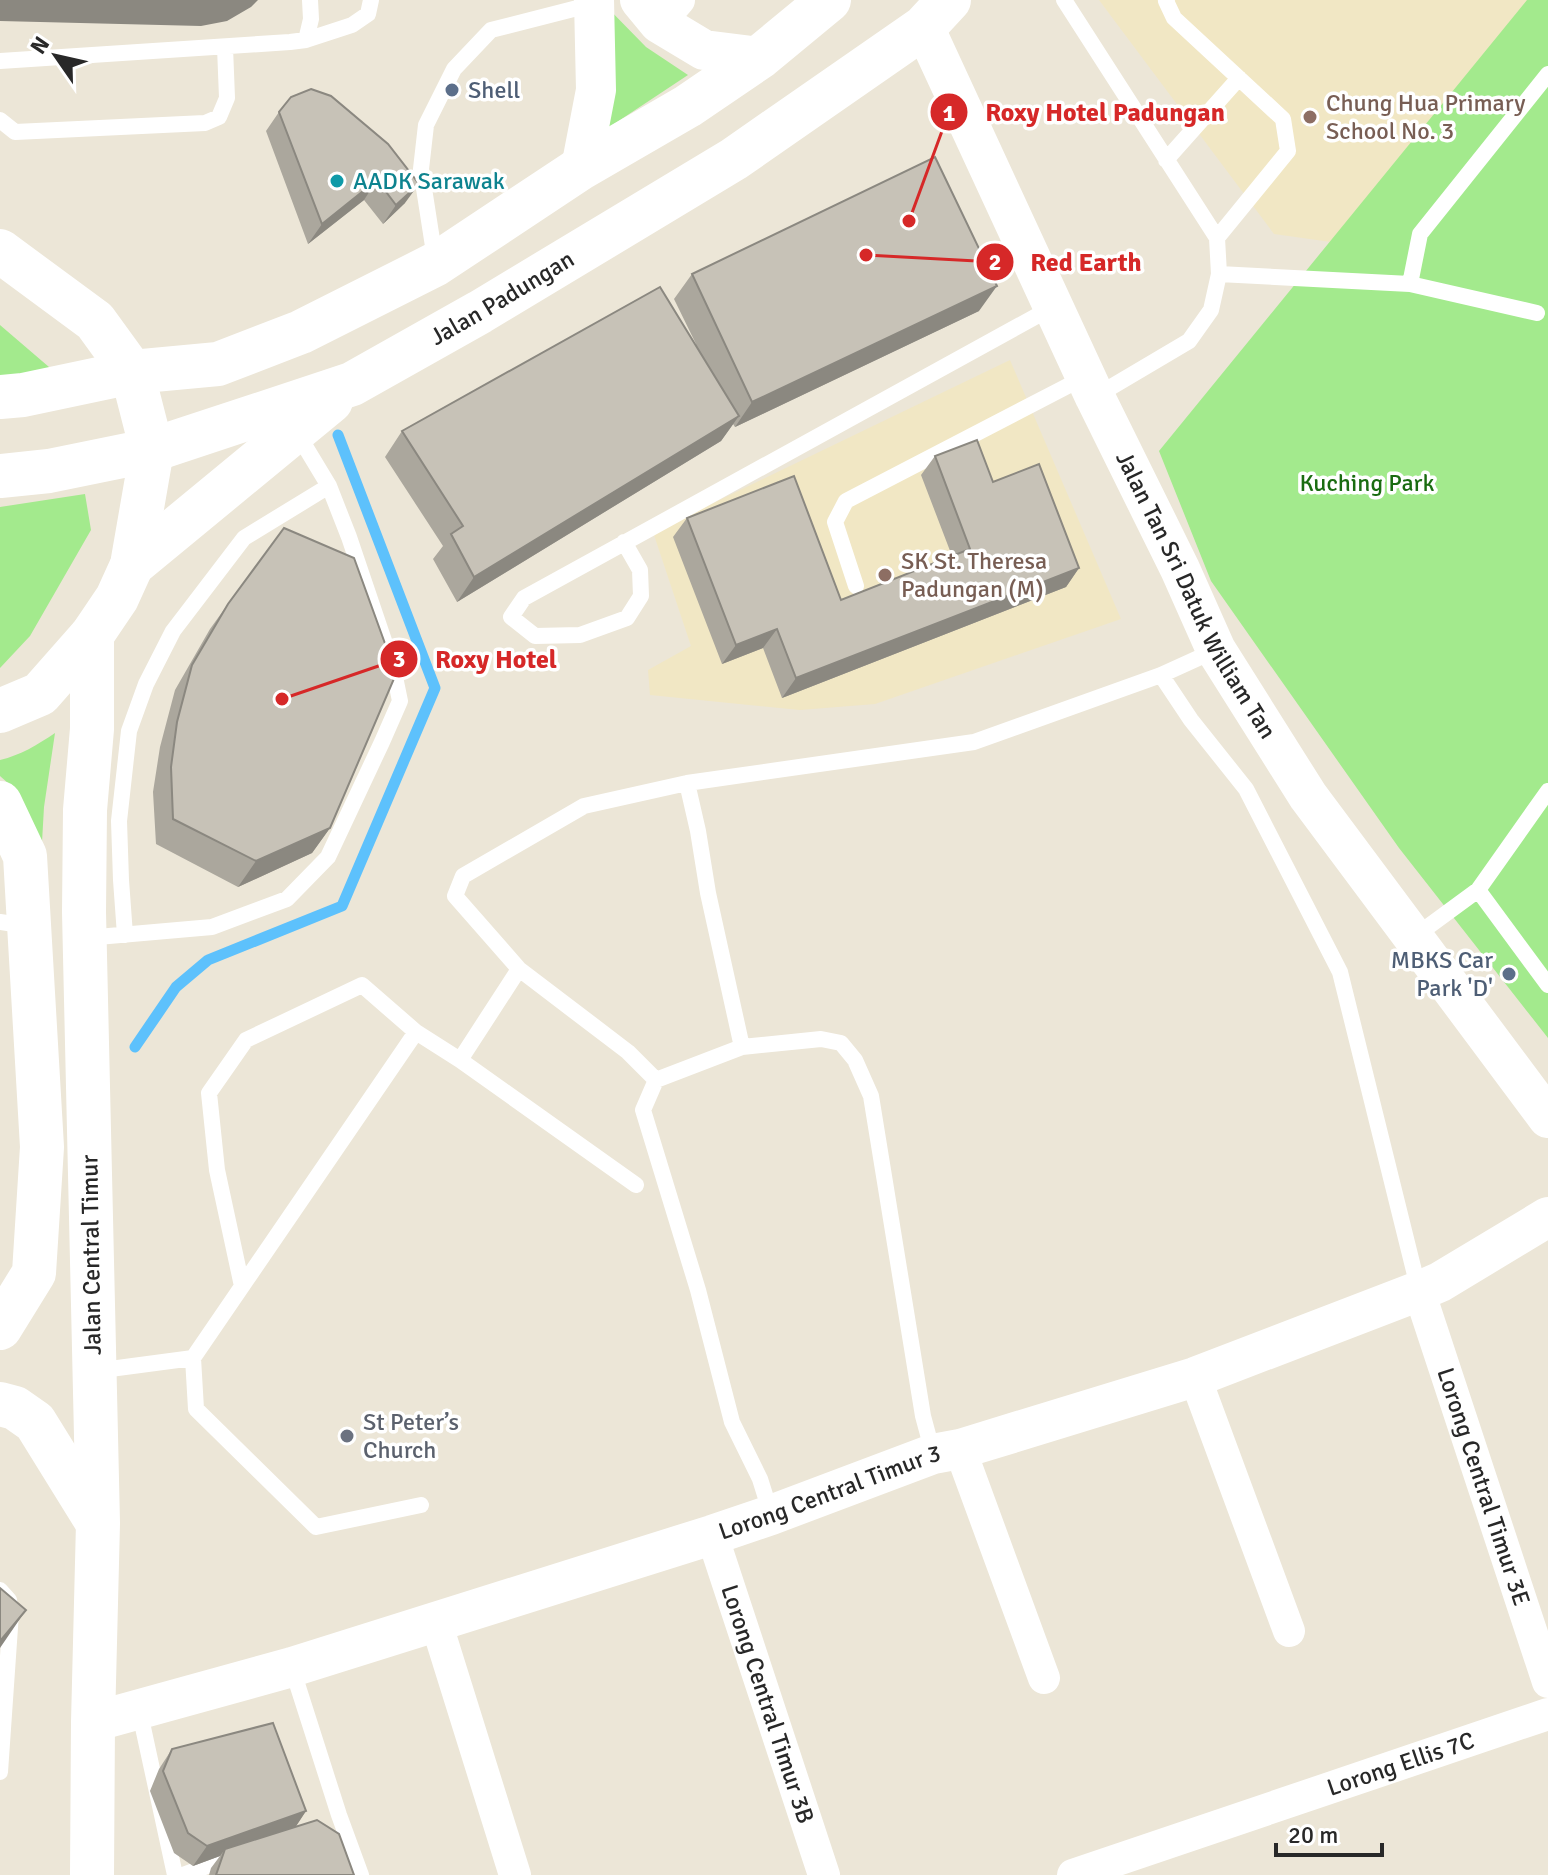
<svg xmlns="http://www.w3.org/2000/svg" width="1548" height="1875" font-family="Signika,sans-serif">
  <style>
    .education { fill: #f1e7c4 }
    .green { fill: #a3ea8d }
    .lines { fill: none; stroke-linecap: round; stroke-linejoin: round }
    .stream { stroke: #5dc1fc; stroke-width: 11 }
    .service { stroke: #fff; stroke-width: 16 }
    .minor { stroke: #fff; stroke-width: 32 }
    .tertiary { stroke: #fff; stroke-width: 40 }
    .secondary { stroke: #fff; stroke-width: 44 }
    .wall { fill: #aba79d }
    .shaded-wall { fill: #8b8880 }
    .building { fill: #c7c2b7; stroke: #8b8880; stroke-width: 2 }
    .service-dot { fill: #5c6f8a; stroke: #fff; stroke-width: 3 }
    .education-dot { fill: #8d6e63; stroke: #fff; stroke-width: 3 }
    .culture-dot { fill: #0f9aa8; stroke: #fff; stroke-width: 3 }
    .worship-dot { fill: #6b7280; stroke: #fff; stroke-width: 3 }
    .labels { text-anchor: middle; dominant-baseline: central; stroke-width: 7; stroke-linejoin: round; paint-order: stroke }
    .service-label { font-size: 24px; fill: #4e5e75; stroke: #fff; text-anchor: start }
    .education-label { font-size: 24px; fill: #785e54; stroke: #fff; text-anchor: start }
    .culture-label { font-size: 24px; fill: #0d838f; stroke: #fff; text-anchor: start }
    .street-label { font-size: 24px; fill: #282828; stroke: #fff }
    .park-label { font-size: 24px; fill: #1a6c11; stroke: #fff }
    .worship-label { font-size: 24px; fill: #5b616d; stroke: #fff; text-anchor: start }
    .leader { fill: none; stroke: #d62828; stroke-width: 3 }
    .callout-dot { fill: #d62828; stroke: #fff; stroke-width: 3 }
    .mark-label { font-size: 24px; text-anchor: middle; font-weight: bold; fill: #fff }
    .callout-label { font-size: 26px; text-anchor: middle; font-weight: bold; fill: #d62828; stroke: #fff; stroke-width: 7; stroke-linejoin: round; paint-order: stroke }
  </style>
  <rect width="100%" height="100%" fill="#ece6d7"/>
  <!-- education -->
  <path class="education" d="M1099,0H1530L1331,242L1274,234Z
    M1010,360L1121,619L875,704L800,710L650,695L648,670L691,646L653,532Z"/>
  <!-- green -->
  <path class="green" d="M600,0L646,47L688,75L605,130Z
    M1527,0H1548V1038L1399,848L1211,581L1159,451Z
    M0,325L63,379L0,388Z
    M85,494L91,530L30,636L0,668V507Z
    M55,733L44,807L41,860L9,784L0,776V760C21,755 37,745 55,733Z"/>
  <g class="lines">
    <!-- stream -->
    <path class="stream" d="M135,1047L176,987L208,960L342,906L435,688L338,435"/>
    <!-- service -->
    <path class="service" d="M1064,0L1217,238L1219,274L1211,310L1189,341L1096,396
      M1167,0L1166,1L1174,18L1283,119L1288,151L1217,238
      M306,40L352,25L368,14L371,0
      M0,61L290,42L306,40L311,19L310,0
      M0,120L15,132L205,123L219,117L227,98L225,47
      M1166,160L1239,78
      M435,259L421,169L426,125L454,69L491,30L593,4
      M1219,274L1410,284L1537,313
      M1410,284L1420,234L1548,74
      M624,542L640,570L641,596L627,618L580,635L535,636L511,617L524,598L1053,307
      M856,586L835,522L846,501L1085,377
      M1161,675L1191,720L1246,789L1340,972L1419,1291
      M687,783L698,831L708,893L742,1047
      M1478,890L1548,985
      M0,922L27,926
      M125,935L121,880L119,821L129,731L146,684L173,631L244,538L329,486
      M1414,937L1478,890L1548,791
      M86,938L212,927L287,899L328,857L382,742L400,701L393,667L349,537L329,486L297,433
      M416,1032L193,1358L196,1409L316,1527L421,1505
      M460,1060L519,969
      M656,1080L628,1052L519,969L455,896L463,876L584,806L687,783L974,742L1161,675L1216,650
      M242,1286L217,1170L209,1093L246,1040L362,985L416,1032L460,1060L636,1185
      M95,1371L193,1358
      M771,1514L760,1479L732,1422L698,1290L643,1110L656,1080L742,1047L821,1039L841,1043L855,1060L871,1096L923,1416L933,1453
      M0,1590L9,1600L11,1613L0,1772
      M292,1668L339,1815L361,1875
      M139,1709L175,1875
      M183,1875L234,1856"/>
    <!-- minor -->
    <g class="minor">
      <path d="M659,23L679,0"/>
      <path id="s1" d="M1419,1291L1548,1682"/>
      <path d="M1195,1377L1289,1631"/>
      <path d="M960,1449L1044,1678"/>
      <path id="s2" d="M712,1535L824,1875"/>
      <path d="M436,1622L515,1875"/>
      <path id="s3" d="M1073,1875L1548,1714"/>
    </g>
    <!-- tertiary -->
    <g class="tertiary">
      <path d="M640,0L659,23L704,50L760,57"/>
      <path id="s4" d="M924,27L1095,397L1180,569L1216,650L1308,796L1548,1118"/>
      <path d="M581,168L596,90L594,0"/>
      <path id="s5" d="M93,1722L292,1667L712,1535L771,1515L933,1454L960,1449L1195,1377L1419,1291L1440,1282L1548,1217"/>
    </g>
    <!-- secondary -->
    <g class="secondary">
      <path d="M0,251L95,321L132,372L152,450L132,565L117,598L92,635L40,694L0,711"/>
      <path d="M0,397L23,395L132,372L218,364L301,332L436,264L581,168L688,106L760,57L829,0"/>
      <path id="s6" d="M0,476L49,471L152,450L352,384L480,312L734,159L924,27L949,0"/>
      <path d="M132,565L331,401"/>
      <path d="M0,803L25,856L42,1147L34,1273L0,1328"/>
      <path d="M0,1404L15,1408L35,1422L97,1522"/>
      <path d="M92,1875L93,1722L98,1523L84,912L85,810L92,729V635"/>
    </g>
  </g>
  <!-- wall -->
  <path class="wall" d="M279,112L388,144L405,203L383,224L364,200L308,244L266,131Z
    M692,274L979,311L735,427L733,424L721,441L457,602L433,559L443,546L385,457L402,431L696,344L674,299Z
    M935,456L993,482L1079,568L1066,587L782,698L763,648L722,664L673,537L687,518L841,600L952,556L921,475Z
    M228,604L330,828L312,853L238,887L156,844L153,792L160,747L175,690L210,629Z
    M172,1749L306,1811L295,1827L354,1875H209L211,1868L220,1856L193,1866L174,1853L150,1791L159,1769Z"/>
  <!-- shaded-wall -->
  <path class="shaded-wall" d="M0,0H258L251,7L227,21L201,26L0,21Z
    M377,180L364,200L308,244L322,224Z
    M419,184L405,203L383,224L396,205Z
    M997,286L979,311L735,427L752,402Z
    M739,416L721,441L457,602L474,577Z
    M1079,568L1066,587L782,698L796,678Z
    M777,629L763,648L722,664L736,645Z
    M330,828L312,853L238,887L256,861Z
    M26,1610L0,1648V1641Z
    M306,1811L293,1831L225,1849L220,1856L193,1866L207,1846Z"/>
  <!-- building -->
  <path class="building" d="M311,89L331,96L388,144L419,184L396,205L377,180L322,224L279,112L291,97Z
    M935,157L997,286L752,402L692,274Z
    M660,287L739,416L474,577L451,534L463,526L402,431Z
    M977,440L993,482L1039,464L1079,568L796,678L777,629L736,645L687,518L794,476L841,600L970,549L935,456Z
    M284,528L354,558L396,674L330,828L256,861L173,819L171,767L177,722L192,665L228,604Z
    M0,1588L26,1610L0,1641Z
    M273,1723L306,1811L207,1846L188,1833L163,1771L172,1749Z
    M317,1820L339,1834L354,1875H216L225,1849Z"/>
  <!-- markers -->
  <g class="service-dot">
    <circle cx="452" cy="90" r="8"/>
    <circle cx="1509" cy="974" r="8"/>
  </g>
  <g class="education-dot">
    <circle cx="1310" cy="117" r="8"/>
    <circle cx="885" cy="575" r="8"/>
  </g>
  <circle class="culture-dot" cx="337" cy="181" r="8"/>
  <circle class="worship-dot" cx="347" cy="1436" r="8"/>
  <g class="labels">
    <!-- service labels -->
    <g class="service-label">
      <text x="468" y="90">Shell</text>
      <text x="1493" y="960" text-anchor="end">MBKS Car<tspan x="1493" dy="28">Park 'D'</tspan></text>
    </g>
    <!-- education labels -->
    <g class="education-label">
      <text x="1326" y="103">Chung Hua Primary<tspan x="1326" dy="28">School No. 3</tspan></text>
      <text x="901" y="561">SK St. Theresa<tspan x="901" dy="28">Padungan (M)</tspan></text>
    </g>
    <!-- culture labels -->
    <g class="culture-label">
      <text x="353" y="181">AADK Sarawak</text>
    </g>
    <!-- street labels -->
    <g class="street-label">
      <text stroke="none"><textPath href="#s6" startOffset="538">Jalan Padungan</textPath></text>
      <text stroke="none"><textPath href="#s4" startOffset="630">Jalan Tan Sri Datuk William Tan</textPath></text>
      <text transform="translate(91 1255) rotate(-91)">Jalan Central Timur</text>
      <text stroke="none"><textPath href="#s1" startOffset="206">Lorong Central Timur 3E</textPath></text>
      <text stroke="none"><textPath href="#s5" startOffset="772">Lorong Central Timur 3</textPath></text>
      <text stroke="none"><textPath href="#s2" startOffset="178">Lorong Central Timur 3B</textPath></text>
      <text stroke="none"><textPath href="#s3" startOffset="346">Lorong Ellis 7C</textPath></text>
    </g>
    <!-- park labels -->
    <g class="park-label">
      <text x="1367" y="483">Kuching Park</text>
    </g>
    <!-- worship labels -->
    <g class="worship-label">
      <text x="363" y="1422">St Peter’s<tspan x="363" dy="28">Church</tspan></text>
    </g>
  </g>
  <!-- callouts -->
  <path class="leader" d="M909 221L949 112M866 255L995 262M282 699L399 659"/>
  <g class="callout-dot">
    <circle cx="909" cy="221" r="8"/>
    <circle cx="866" cy="255" r="8"/>
    <circle cx="282" cy="699" r="8"/>
    <circle cx="949" cy="112" r="20"/>
    <circle cx="995" cy="262" r="20"/>
    <circle cx="399" cy="659" r="20"/>
  </g>
  <g class="mark-label">
    <text x="949" y="121">1</text>
    <text x="995" y="270">2</text>
    <text x="399" y="667">3</text>
  </g>
  <g class="callout-label">
    <text x="1105" y="121">Roxy Hotel Padungan</text>
    <text x="1086" y="271">Red Earth</text>
    <text x="496" y="668">Roxy Hotel</text>
  </g>
  <!-- north arrow -->
  <g transform="translate(56 56) rotate(304)" stroke="#ffffff" stroke-width="6" paint-order="stroke">
  <path d="M0-6L14 30L0 20L-14 30Z" fill="#282828"/>
  <text y="-12" font-size="22" font-weight="bold" text-anchor="middle" fill="#282828">N</text>
  </g>
  <!-- scale -->
  <path d="M1276 1843v12h106v-12" fill="none" stroke="#282828" stroke-width="4"/>
  <text x="1288" y="1843" font-size="24" fill="#282828" stroke="#ffffff" stroke-width="6" paint-order="stroke">20 m</text>
</svg>
